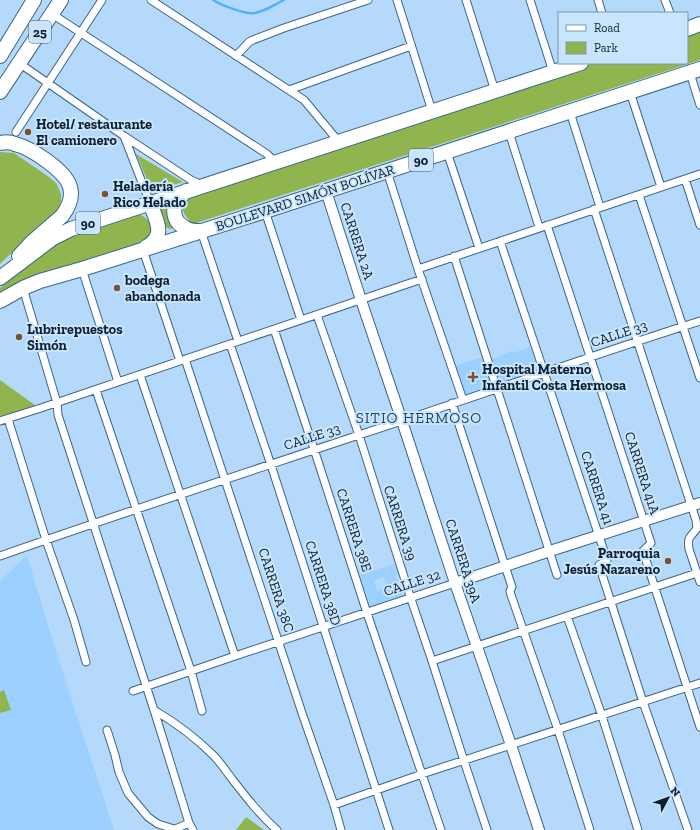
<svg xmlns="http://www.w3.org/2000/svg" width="700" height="830" font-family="'Zilla Slab',serif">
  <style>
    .built { fill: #9bd0ff; fill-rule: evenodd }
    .green { fill: #91b54e }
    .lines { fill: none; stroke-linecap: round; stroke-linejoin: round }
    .stream { stroke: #50b1ff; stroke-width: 2.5 }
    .street-casing { stroke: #3c668b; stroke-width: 9 }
    .secondary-casing { stroke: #3c668b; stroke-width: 12 }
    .highway-casing { stroke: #3c668b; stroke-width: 16 }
    .street { stroke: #fff; stroke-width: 7 }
    .secondary { stroke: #fff; stroke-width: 10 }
    .highway { stroke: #fff; stroke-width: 14 }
    .poi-dot { fill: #78542e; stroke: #c9e5fe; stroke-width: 1.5 }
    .labels { text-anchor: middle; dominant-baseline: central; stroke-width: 4; stroke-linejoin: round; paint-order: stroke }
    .shield { fill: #c9e5fe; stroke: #465b6d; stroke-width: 1 }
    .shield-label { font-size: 13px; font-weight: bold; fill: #0e202f }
    .poi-label { font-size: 14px; font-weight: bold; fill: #0e202f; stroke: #c9e5fe; text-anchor: start }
    .street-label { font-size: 14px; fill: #0e202f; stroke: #c9e5fe }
    .neighbourhood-label { font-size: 15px; letter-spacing: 1px; fill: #1b4669; stroke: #c9e5fe }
  </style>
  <rect width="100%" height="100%" fill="#b4d9fa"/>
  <!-- built -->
  <path class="built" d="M530,347L539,372L501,385L492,359L512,351L513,353Z
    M482,357L492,387L464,396L454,366Z
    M27,555L54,645L114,830H0V581Z
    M395,564L399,574L396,576L403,596L371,607L360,575ZM384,577L388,587L377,591L374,581Z"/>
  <!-- green -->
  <path class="green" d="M700,30V60L193,224C184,215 179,209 185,197L494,94L594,63H687V34Z
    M0,152L14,153L49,177L56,183L58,187L61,194V201L58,210L50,221L33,232L0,264Z
    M136,154L183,182L152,191Z
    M167,204C166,216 167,218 174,228L170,229L162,225L156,207Z
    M138,214C148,217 156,228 148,238C148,238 143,242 143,242L0,296V288L24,268L63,240L134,215Z
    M0,380L39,408L0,418Z
    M4,690L11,710L0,713V692Z
    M246,817L264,830H236Z"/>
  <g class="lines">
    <!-- stream -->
    <path class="stream" d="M213,0C221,5 246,15 255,13C266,11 274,5 284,0"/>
    <!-- street casing -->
    <g class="street-casing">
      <path id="street" d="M151,0L304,100L339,142
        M397,0L432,111
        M466,0L495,91
        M530,0L553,72
        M598,0L602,13
        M665,0L670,13
        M52,14L267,154L276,163
        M236,56L249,42L253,40L284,28L368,0
        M19,63L124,136L191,180L202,185
        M690,73L700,105
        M289,90L411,46
        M630,92L661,187
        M570,112L600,207
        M16,132L102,0
        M509,132L539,227
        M124,136L150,203
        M447,152L479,248
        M387,171L418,269L463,400
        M685,179L700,225
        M639,195L700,378
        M594,209L696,520L697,528C691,538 687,535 689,549L700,582
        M265,211L301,320
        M547,225L651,543L643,551L700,727
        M201,231L238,341
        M500,241L607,560L599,565L643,702L688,830
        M142,249L145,256L180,361
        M454,256L557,575
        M82,269L118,382
        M418,269L700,174
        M23,288L57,403L58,415L154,710L189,823L193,830
        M317,315L359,435L411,599L432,661L464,761L487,830
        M274,329L314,449L367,613L441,830
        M230,344L271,465L389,830
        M185,359L302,713L334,805L341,830
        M140,375L235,656
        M96,390L191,671L202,711
        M452,403L505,566L512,587L510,591L511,595L558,730L590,830
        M8,419L46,540L74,620L86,662
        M0,421L41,408L422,279
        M0,556C119,514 239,475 359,435C473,398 586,357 700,321
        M567,616L602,716L638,830
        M432,661L697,573
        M133,691L235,656L455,583
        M154,710C176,723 195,737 213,755C220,762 226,771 232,779C246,797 260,815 277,830
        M107,730L115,755L119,772L128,793L148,817L158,824L174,829
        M334,805L422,774L700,683
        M173,830L189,823"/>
    </g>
    <!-- secondary casing -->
    <g class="secondary-casing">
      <path id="secondary" d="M326,191L361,300L402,421L455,583L511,745L539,830
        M455,583L550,551L700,503"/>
    </g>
    <!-- highway casing -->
    <g class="highway-casing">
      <path id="highway" d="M687,29L700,24
        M0,56L34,0
        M0,92L61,0
        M0,143C5,142 10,142 15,144C31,148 66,171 70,187C73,197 68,208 62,216L32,242L19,256
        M186,191C182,195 178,198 176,203C172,212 175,223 184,227C188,230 194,231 199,231
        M146,247C167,236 156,220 150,203
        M0,278L53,238L71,229L581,63
        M0,301L23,288L40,281L82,269L265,211L700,69"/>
    </g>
    <!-- street -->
    <use href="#street" class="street"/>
    <!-- secondary -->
    <use href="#secondary" class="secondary"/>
    <!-- highway -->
    <use href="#highway" class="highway"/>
  </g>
  <!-- markers -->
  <g class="poi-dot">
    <circle cx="28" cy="132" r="4"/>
    <circle cx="105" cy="194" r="4"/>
    <circle cx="117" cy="288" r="4"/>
    <circle cx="19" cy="337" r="4"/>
    <path d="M471 371h4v4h4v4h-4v4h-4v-4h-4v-4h4z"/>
    <circle cx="668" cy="561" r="4"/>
  </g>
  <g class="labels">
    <!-- shield labels -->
    <g class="shield">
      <rect x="29" y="21" width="22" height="22" rx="3"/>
      <rect x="409" y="149" width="24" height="22" rx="3"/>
      <rect x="76" y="212" width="24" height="22" rx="3"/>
    </g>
    <g class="shield-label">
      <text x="40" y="32">25</text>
      <text x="421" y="160">90</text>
      <text x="88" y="223">90</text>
    </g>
    <!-- poi labels -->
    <g class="poi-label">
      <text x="36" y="124">Hotel/ restaurante<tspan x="36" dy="16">El camionero</tspan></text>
      <text x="113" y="186">Heladería<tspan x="113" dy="16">Rico Helado</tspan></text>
      <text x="125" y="280">bodega<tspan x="125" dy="16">abandonada</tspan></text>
      <text x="27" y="329">Lubrirepuestos<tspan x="27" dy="16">Simón</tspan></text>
      <text x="482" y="369">Hospital Materno<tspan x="482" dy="16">Infantil Costa Hermosa</tspan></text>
      <text x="660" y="553" text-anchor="end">Parroquia<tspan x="660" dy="16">Jesús Nazareno</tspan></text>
    </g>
    <!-- street labels -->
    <g class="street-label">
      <text transform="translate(305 198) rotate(-18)">BOULEVARD SIMÓN BOLÍVAR</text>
      <text transform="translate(357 241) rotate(72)">CARRERA 2A</text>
      <text transform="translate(619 334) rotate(-18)">CALLE 33</text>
      <text transform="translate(312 437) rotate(-18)">CALLE 33</text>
      <text transform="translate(642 473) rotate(72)">CARRERA 41A</text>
      <text transform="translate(597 488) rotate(72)">CARRERA 41</text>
      <text transform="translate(400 523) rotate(72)">CARRERA 39</text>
      <text transform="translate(354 530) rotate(72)">CARRERA 38E</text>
      <text transform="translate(463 561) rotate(72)">CARRERA 39A</text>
      <text transform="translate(323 583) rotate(72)">CARRERA 38D</text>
      <text transform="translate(412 583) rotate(-18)">CALLE 32</text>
      <text transform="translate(276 590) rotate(72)">CARRERA 38C</text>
    </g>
    <!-- neighbourhood labels -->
    <g class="neighbourhood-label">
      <text x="419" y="418">SITIO HERMOSO</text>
    </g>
  </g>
  <!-- legend -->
  <rect x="558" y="12" width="130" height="52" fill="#c9e5fe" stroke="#7e96ab"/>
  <rect x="566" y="25" width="20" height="6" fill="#ffffff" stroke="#7e96ab"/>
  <text x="594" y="32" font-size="12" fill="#0e202f">Road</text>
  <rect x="566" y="42" width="20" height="12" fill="#91b54e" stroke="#7e96ab"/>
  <text x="594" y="52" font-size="12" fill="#0e202f">Park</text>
  <!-- north arrow -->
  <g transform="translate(668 798) rotate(49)" stroke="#c9e5fe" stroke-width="3" paint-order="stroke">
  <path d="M0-3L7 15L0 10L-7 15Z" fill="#0e202f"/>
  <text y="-6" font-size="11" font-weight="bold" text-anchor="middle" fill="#0e202f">N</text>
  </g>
</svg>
